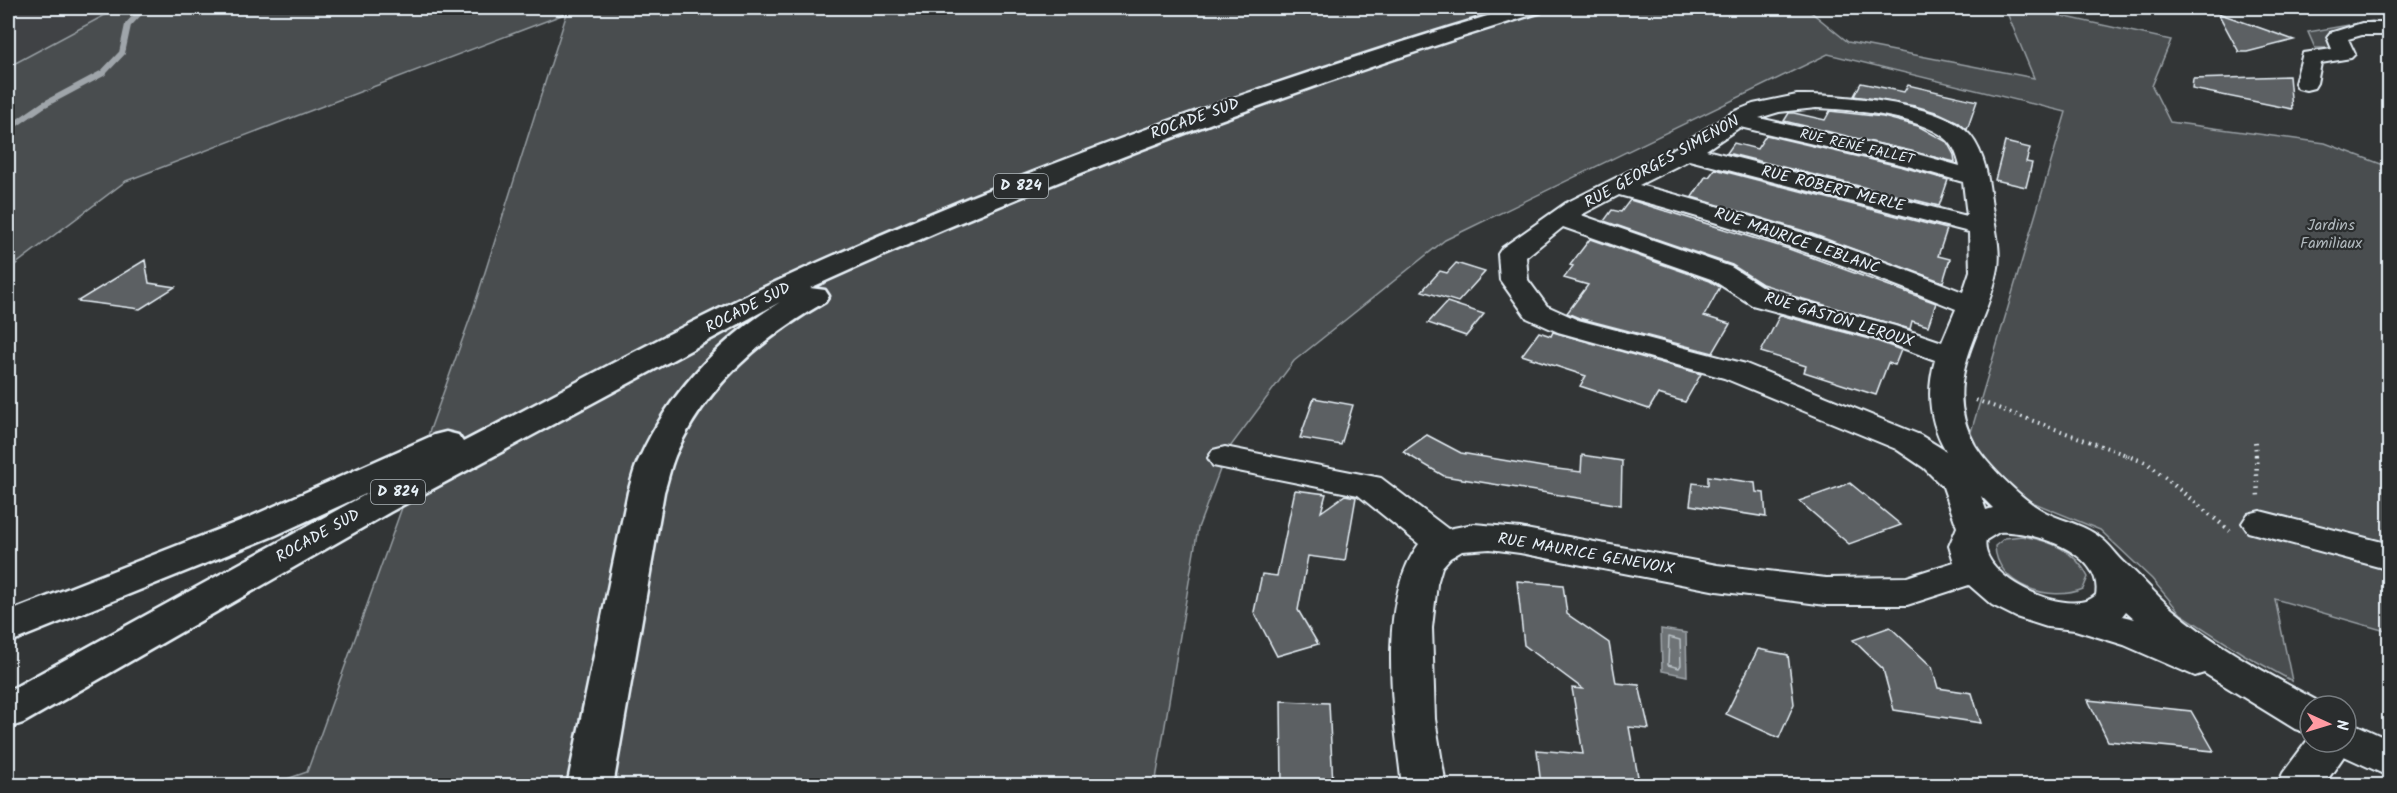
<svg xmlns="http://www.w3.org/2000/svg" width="2397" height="793" font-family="Kalam,sans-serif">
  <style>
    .built { fill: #3f4244 }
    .green { fill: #494d4f; stroke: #989fa4; stroke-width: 1.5 }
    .water { fill: #6e7376; stroke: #9fa5aa; stroke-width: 1.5 }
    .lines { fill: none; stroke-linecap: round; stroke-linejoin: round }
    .shore { stroke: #b7bfc4; stroke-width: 1.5 }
    .stream { stroke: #9fa5aa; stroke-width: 6 }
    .building { fill: #5c6063; stroke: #e8f1f8; stroke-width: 1.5 }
    .minor-casing { stroke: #e8f1f8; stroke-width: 4 }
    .major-casing { stroke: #e8f1f8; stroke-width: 5 }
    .path-far1 { stroke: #e8f1f8; stroke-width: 4; stroke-dasharray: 1.5 4.5; stroke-linecap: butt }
    .path { stroke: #e8f1f8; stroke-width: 4.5; stroke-dasharray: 1.5 5; stroke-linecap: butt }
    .minor { fill: #2a2d2e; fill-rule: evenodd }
    .major { fill: #2a2d2e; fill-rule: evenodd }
    .labels { text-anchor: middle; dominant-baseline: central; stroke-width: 4.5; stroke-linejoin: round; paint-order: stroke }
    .far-street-label { font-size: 14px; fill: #e8f1f8; stroke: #2a2d2e }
    .shield { fill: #2a2d2e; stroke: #afb6bb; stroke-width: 1.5 }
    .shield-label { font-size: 15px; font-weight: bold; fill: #e8f1f8 }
    .street-label { font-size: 16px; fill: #e8f1f8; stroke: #2a2d2e }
    .park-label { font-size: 16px; fill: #b0b8bd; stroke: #2a2d2e }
  </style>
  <rect width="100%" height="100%" fill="#323536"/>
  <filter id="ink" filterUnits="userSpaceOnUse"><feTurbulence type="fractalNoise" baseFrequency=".0167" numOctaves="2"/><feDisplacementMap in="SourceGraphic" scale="12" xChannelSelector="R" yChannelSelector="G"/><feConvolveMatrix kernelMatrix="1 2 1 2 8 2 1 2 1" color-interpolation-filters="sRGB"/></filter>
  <g filter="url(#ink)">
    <!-- built -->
    <path class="built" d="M8,8H118L8,67Z"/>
    <!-- green -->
    <path class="green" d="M118,8H1806L1848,42L2034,78L2005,8H2025L2171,40L2152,86L2170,122L2325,143L2389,167V632L2275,599L2292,681L2243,654L2181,614L2152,579L2100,530L2020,497L1968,442L2066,112L1828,54L1445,240L1294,361L1227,451L1198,528L1155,785H270L307,772L473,310L567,13L126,181L8,270V67Z
      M2372,21L2389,24L2338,30L2327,35L2332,48H2315L2308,32Z
      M2022,536C2051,541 2075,550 2088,577L2083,589C2051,603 1996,586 1995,546L2005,538Z"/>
    <!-- water -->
    <path class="water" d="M1661,629L1686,633L1687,676L1662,671Z"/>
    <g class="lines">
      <!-- shore -->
      <path class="shore" d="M1669,637L1680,640L1681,665L1679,668L1668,665Z"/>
      <!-- stream -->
      <path class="stream" d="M8,129L43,105L103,73L122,53L128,25L144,8"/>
    </g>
    <!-- building -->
    <path class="building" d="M2218,13L2294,40L2247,52H2239Z
      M2289,76L2292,109L2192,89L2193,79Z
      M1861,83L1904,92L1908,85L1977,101L1967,130L1958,122L1939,113L1915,106L1854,96Z
      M1830,111L1883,117L1918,126L1947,142L1954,155L1955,162L1784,121L1789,113H1794L1825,120Z
      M1766,135L1903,167L1948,180L1939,206L1727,153L1734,143L1757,149Z
      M2005,142L2030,148L2026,162L2032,163L2026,187L1995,180Z
      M1715,169L1947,229L1938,256L1950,259L1943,282L1804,231L1692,197L1706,176L1709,177Z
      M1630,200L1789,249L1936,303L1928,326L1912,321L1910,329L1789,295L1791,293L1762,284L1732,265L1604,221L1612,210L1621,212Z
      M1590,239L1710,281L1720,287L1704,316L1730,324L1713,353L1579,318L1567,313L1588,285L1564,278L1573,266L1570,265Z
      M145,260L149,283L175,287L140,309L78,301Z
      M1456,263L1485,272L1458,302L1422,291L1440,271L1447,273Z
      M1447,302L1484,314L1466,336L1428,323Z
      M1780,315L1874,340L1901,350L1895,365L1888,363L1876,395L1804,372L1806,366L1761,352Z
      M1539,332L1551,336L1553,332L1701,374L1685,402L1658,394L1649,409L1580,386L1586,376L1522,355Z
      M1314,398L1353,405L1341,445L1300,438Z
      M1427,435L1461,453L1549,468L1581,472L1582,455L1622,461L1621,505L1444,476L1403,452Z
      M1708,476L1755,483L1756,492L1764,493L1766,517L1690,505L1693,483L1708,485Z
      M1850,483L1901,525L1849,544L1799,501Z
      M1295,490L1326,494L1321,512L1345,495L1356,497L1345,561L1308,556L1298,610L1318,644L1277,656L1254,612L1262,574L1277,576Z
      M1517,581L1563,585L1567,614L1609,643L1616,683L1639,685L1649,729L1629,727L1639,782L1603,779L1604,786H1541L1537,750L1583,754L1572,688L1583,689L1524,645Z
      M1890,627L1932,667L1938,688L1972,693L1981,723L1894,710L1883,669L1853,640Z
      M1758,649L1788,655L1794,704L1779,738L1726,714Z
      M2088,700L2191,711L2214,751L2108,741Z
      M1281,701L1329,703L1333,786H1282Z"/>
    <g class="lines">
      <!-- minor casing -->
      <g class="minor-casing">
        <path id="minor" d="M2362,23H2390V35H2362L2348,39L2355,54L2351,58L2321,63L2317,83L2314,88L2306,90L2298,88L2295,83L2303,53L2332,49L2327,37L2330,33Z
          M1797,95C1838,94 1944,103 1970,135C1986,155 1989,183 1992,207C1995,227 2002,253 1997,273C1984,334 1939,380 1975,445C1987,465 2025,503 2047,513C2066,522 2085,525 2102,539C2111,546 2117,556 2125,563C2141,577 2155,594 2172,609C2218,648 2272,676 2325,705L2310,706V734L2295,729L2204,673L2195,676L2124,645L2075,630L2047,627L2016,617L1992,605L1969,585L1907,605H1826L1717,591L1520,553L1490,549L1462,551L1450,558L1442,567L1437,584L1432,628L1435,719L1446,786H1402C1394,716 1375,603 1419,544L1358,495L1213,466L1208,458L1213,450L1225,447L1381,478L1448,529L1474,524L1520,528L1717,565L1826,578L1907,577L1954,562L1949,546L1957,527L1943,487L1924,468L1896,449L1724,378L1558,332L1527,318L1500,280L1498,254L1502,248L1566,203L1675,148L1733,112L1753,104ZM1816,108C1849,109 1919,116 1945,138C1954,145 1957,155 1960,166L1910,152L1759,118L1779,112ZM1740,127L1904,165L1963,182L1967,216L1706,150ZM1689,160L1969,232L1970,271L1963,292C1857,250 1750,213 1639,185ZM1619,195C1734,225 1846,264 1956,309L1942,342L1895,326L1772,293L1731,267L1581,215ZM1563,227L1711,279L1752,305L1875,338L1935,360C1926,392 1929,422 1946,451L1920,435L1746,364L1578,320L1547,306L1528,280L1526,257ZM1981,496L1993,508L1986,510ZM1999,532C2031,530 2104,552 2096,595C2071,620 1977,577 1986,540ZM2126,611L2135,619L2122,616Z
          M2260,511L2390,544V570L2248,532L2242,523L2248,514Z
          M2346,720L2390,740V777L2344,756L2323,786H2277L2283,773L2310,737V742H2346Z"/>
      </g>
      <!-- major casing -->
      <g class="major-casing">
        <path id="major" d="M1514,8H1544L1541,12C1291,89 1048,180 810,288L825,290L829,296L825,302C760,339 705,387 675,456C670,468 668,480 664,492L613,786H567L628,492C632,480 634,468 640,457C670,392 719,340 780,302L390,512L23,723L8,728V691L370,492L276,535L8,643V612L250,517L434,435L446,432L458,435L463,442C569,387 675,328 784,278C1020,169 1265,82 1514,8Z"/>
      </g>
      <!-- path-far1 -->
      <path class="path-far1" d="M1976,400L2129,456
        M2255,442L2256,456"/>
      <!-- path -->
      <path class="path" d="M2125,455L2147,463L2230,531
        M2256,455L2258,498"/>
      <!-- minor -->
      <use href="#minor" class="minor"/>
      <!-- major -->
      <use href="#major" class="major"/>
    </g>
  </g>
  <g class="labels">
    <!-- far-street labels -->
    <g class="far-street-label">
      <text transform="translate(1857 147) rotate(13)">RUE RENÉ FALLET</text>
    </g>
    <!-- shield labels -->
    <g class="shield">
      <rect x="994" y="174" width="54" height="24" rx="4.5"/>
      <rect x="371" y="480" width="54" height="24" rx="4.5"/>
    </g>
    <g class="shield-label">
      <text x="1021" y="186">D 824</text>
      <text x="398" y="492">D 824</text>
    </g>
    <!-- street labels -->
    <g class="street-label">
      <text transform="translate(1195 119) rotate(-20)">ROCADE SUD</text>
      <text transform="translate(1662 162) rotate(-29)">RUE GEORGES SIMENON</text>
      <text transform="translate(1833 189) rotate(14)">RUE ROBERT MERLE</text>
      <text transform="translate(1797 241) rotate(19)">RUE MAURICE LEBLANC</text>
      <text transform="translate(748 308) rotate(-27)">ROCADE SUD</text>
      <text transform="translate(1839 320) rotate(17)">RUE GASTON LEROUX</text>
      <text transform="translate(318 536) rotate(-29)">ROCADE SUD</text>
      <text transform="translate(1586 554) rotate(10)">RUE MAURICE GENEVOIX</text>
    </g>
    <!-- park labels -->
    <g class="park-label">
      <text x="2331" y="225">Jardins<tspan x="2331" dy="18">Familiaux</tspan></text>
    </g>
  </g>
  <!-- margin -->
  <rect width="2397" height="793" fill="none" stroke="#2a2d2e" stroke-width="30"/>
  <rect x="15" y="15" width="2367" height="763" fill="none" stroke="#e8f1f8" stroke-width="2" filter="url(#ink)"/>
  <!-- north arrow -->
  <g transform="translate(2328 724) rotate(94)"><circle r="28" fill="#2a2d2e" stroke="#767b7f" stroke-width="1.5"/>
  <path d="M0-4.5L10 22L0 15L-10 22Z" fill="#ff9aa2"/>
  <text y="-9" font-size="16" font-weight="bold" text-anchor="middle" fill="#e8f1f8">N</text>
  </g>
</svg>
